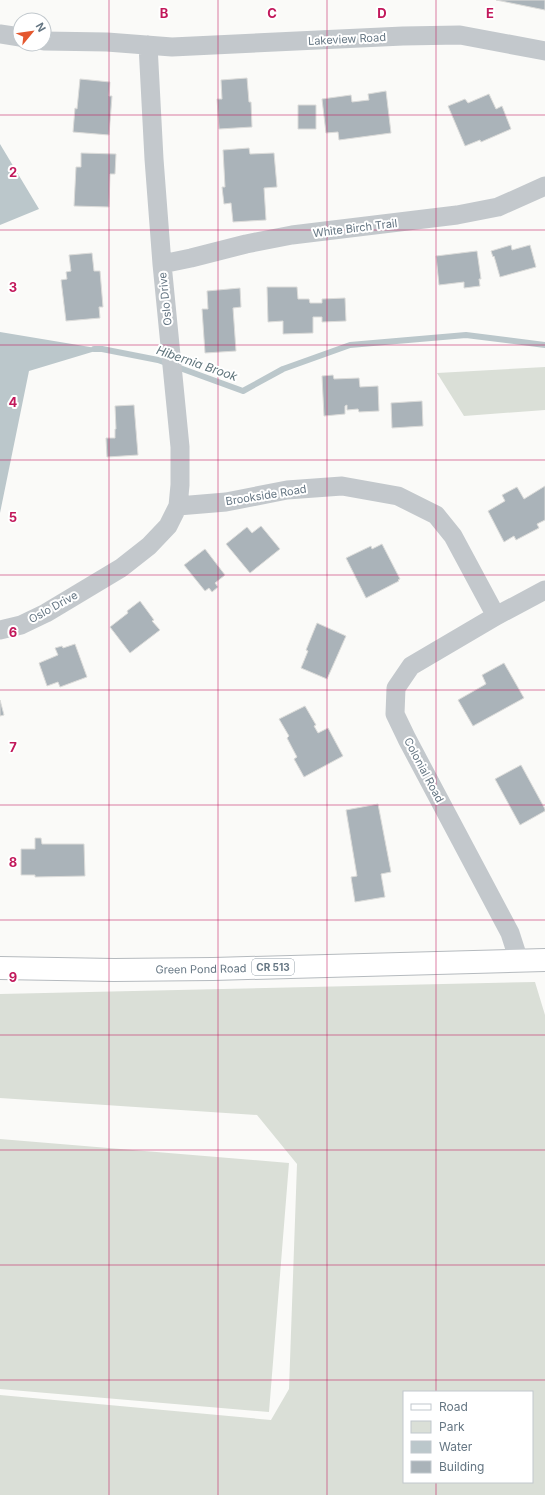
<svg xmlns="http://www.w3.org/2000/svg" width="545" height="1495" font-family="Inter,sans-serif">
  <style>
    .green { fill: #dadfd7; fill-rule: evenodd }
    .water { fill: #bbc7cb }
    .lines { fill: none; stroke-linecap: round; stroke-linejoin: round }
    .stream { stroke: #bbc7cb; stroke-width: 6 }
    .building { fill: #aab3b9; stroke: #dcdcda }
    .primary-casing { stroke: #b5babe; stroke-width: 24 }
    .minor { stroke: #c3c8cc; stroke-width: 19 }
    .primary { stroke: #fff; stroke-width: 22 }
    .grid { fill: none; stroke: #c2185b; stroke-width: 1; stroke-opacity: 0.55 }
    .labels { text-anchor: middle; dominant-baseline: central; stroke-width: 4; stroke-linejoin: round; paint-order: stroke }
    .shield { fill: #fff; stroke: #939fa8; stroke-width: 1 }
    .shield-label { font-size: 10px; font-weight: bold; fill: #657683 }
    .street-label { font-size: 11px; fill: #657683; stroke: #fff }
    .water-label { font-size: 12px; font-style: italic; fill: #60757c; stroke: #fff }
    .grid-label { font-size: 13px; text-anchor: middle; font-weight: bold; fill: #c2185b; stroke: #fff; stroke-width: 4; stroke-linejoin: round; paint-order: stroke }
  </style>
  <rect width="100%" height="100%" fill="#fafaf8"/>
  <!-- green -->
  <path class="green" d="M545,367V410L464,416L437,373Z
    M535,982L545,1015V1495H0V1395L271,1420L289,1389L297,1164L257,1115L0,1098V994ZM404,1392H532V1482H404Z
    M0,1139L289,1163L269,1412L0,1389Z"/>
  <!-- water -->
  <path class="water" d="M0,144L39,209L0,225Z
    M0,332L102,349L29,371L0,513Z"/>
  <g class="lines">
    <!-- stream -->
    <path class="stream" d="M94,349H102L158,360L243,391L283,369L350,345L466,335L545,345"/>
  </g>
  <!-- building -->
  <path class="building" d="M496,0H545V10Z
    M247,78L249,102H251L252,127L219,129L217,99H222L221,80Z
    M80,79L110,82L109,96H112L109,135L73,132L75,108L77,109Z
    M386,91L391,133L339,140L338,132L326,133L322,99L351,95L352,102L369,100L368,94Z
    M489,94L496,109L502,106L511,129L481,142L480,140L465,146L448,106L465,99L468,103Z
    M298,105H316V129H298Z
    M249,148L250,154L274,153L277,187L264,188L266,220L233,222L231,203L224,204L222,187H225L223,150Z
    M81,153L116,154L115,174H110L109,207L74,206L76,167H81Z
    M511,245L512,250L530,245L536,267L500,277L494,256L493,257L491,251Z
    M477,251L481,279H479L480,286L464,288V282L439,285L436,256Z
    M92,253L94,271H100L103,307H99L100,318L66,321L61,280L67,279L66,272L71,271L69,255Z
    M267,287H297L298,299H309L310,303H322V299L345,298L346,321L322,322V317H313V333L283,334V321L268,322Z
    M240,288L241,307L233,308L236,351L205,353L202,309H208L207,291Z
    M333,375L334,379L359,378L360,387L378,386L379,411L359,412L358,409L347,410V405L345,406V414L324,416L322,376Z
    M422,401L423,426L392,428L391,403Z
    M134,405L138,455L107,457L106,438H115V429H116L115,406Z
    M545,486V520L537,524L539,528L516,540L514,536L504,542L488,511L505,501L502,495L517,487L524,499Z
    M261,526L280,549L250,573L226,544L247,527L252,533Z
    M382,544L400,579L398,580L399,581L366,598L346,558L371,546L372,549Z
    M205,549L225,575L215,583L218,587L212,592L209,588L205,591L184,565Z
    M140,601L154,620L152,621L160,630L130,653L110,627L128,613L127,611Z
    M317,623L346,636L327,679L301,668L308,651L306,650Z
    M75,644L87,677L60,687L58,682L47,686L39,663L58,655L55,648L62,646L63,648Z
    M504,663L524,698L473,726L458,700L486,684L482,675Z
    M0,700L4,715L0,716Z
    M305,706L316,725L314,726L318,733L328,728L343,756L304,777L294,759L297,757L287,738L289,736L279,719Z
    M521,765L545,809V811L520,825L495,779Z
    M378,804L391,872L381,874L385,897L355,902L351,877L357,876L346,810Z
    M35,838H41L42,844H84L85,876L35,877V875H21V849H35Z"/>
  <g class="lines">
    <!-- primary casing -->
    <g class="primary-casing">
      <g id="primary">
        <path id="s1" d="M0,968L114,970L213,969L545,960"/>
      </g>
    </g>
    <!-- minor -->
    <path class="minor" d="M0,34L20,37
      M44,41L107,42L172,47L403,36L460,35L545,51
      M162,264L191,258L246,244L292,235L457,215L498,207L545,186
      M178,506L226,502L287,490L342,486L398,496L436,515L453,536L496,616
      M0,630L21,625L46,613L121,568L149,546L168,526L178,506L180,485V447L162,264L154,159L148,45
      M519,961L510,933L407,739L395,714L396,688L411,666L496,616L545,590"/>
    <!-- primary -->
    <use href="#primary" class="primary"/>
  </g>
  <!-- grid -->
  <path class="grid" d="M109,0V1495M218,0V1495M327,0V1495M436,0V1392M0,115H545M0,230H545M0,345H545M0,460H545M0,575H545M0,690H545M0,805H545M0,920H545M0,1035H545M0,1150H545M0,1265H545M0,1380H545M436,1482V1495"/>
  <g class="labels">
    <!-- shield labels -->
    <rect class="shield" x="252" y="959" width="42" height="16" rx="3"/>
    <g class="shield-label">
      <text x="273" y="967">CR 513</text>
    </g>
    <!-- street labels -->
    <g class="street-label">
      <text transform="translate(347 39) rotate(-3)">Lakeview Road</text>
      <text transform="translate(355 228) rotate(-7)">White Birch Trail</text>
      <text transform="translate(165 299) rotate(-96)">Oslo Drive</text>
      <text transform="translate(266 495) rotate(-9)">Brookside Road</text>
      <text transform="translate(53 607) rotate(-29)">Oslo Drive</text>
      <text transform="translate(424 770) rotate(62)">Colonial Road</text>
      <text stroke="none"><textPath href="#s1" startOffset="201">Green Pond Road</textPath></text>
    </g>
    <!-- water labels -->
    <g class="water-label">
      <text transform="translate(197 363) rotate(19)">Hibernia Brook</text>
    </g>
  </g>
  <g class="grid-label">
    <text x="164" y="18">B</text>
    <text x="272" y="18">C</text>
    <text x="382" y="18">D</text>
    <text x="490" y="18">E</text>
    <text x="13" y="177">2</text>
    <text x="13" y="292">3</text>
    <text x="13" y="407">4</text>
    <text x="13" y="522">5</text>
    <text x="13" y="637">6</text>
    <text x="13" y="752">7</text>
    <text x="13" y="867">8</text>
    <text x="13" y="982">9</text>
  </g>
  <!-- legend -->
  <rect x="403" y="1391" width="130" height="92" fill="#ffffff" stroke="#c1c8cd"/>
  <rect x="411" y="1404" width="20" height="6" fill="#ffffff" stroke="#c1c8cd"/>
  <text x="439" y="1411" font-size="12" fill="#657683">Road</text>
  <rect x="411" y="1421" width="20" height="12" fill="#dadfd7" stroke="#c1c8cd"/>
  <text x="439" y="1431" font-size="12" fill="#657683">Park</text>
  <rect x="411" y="1441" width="20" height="12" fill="#bbc7cb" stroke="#c1c8cd"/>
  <text x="439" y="1451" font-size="12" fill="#657683">Water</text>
  <rect x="411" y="1461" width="20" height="12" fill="#aab3b9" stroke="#c1c8cd"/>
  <text x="439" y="1471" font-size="12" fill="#657683">Building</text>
  <!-- north arrow -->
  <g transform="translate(32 32) rotate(61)"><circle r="19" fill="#ffffff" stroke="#c1c8cd"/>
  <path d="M0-3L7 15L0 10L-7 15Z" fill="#e4572e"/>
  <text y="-6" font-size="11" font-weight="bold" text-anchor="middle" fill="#657683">N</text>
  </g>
</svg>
